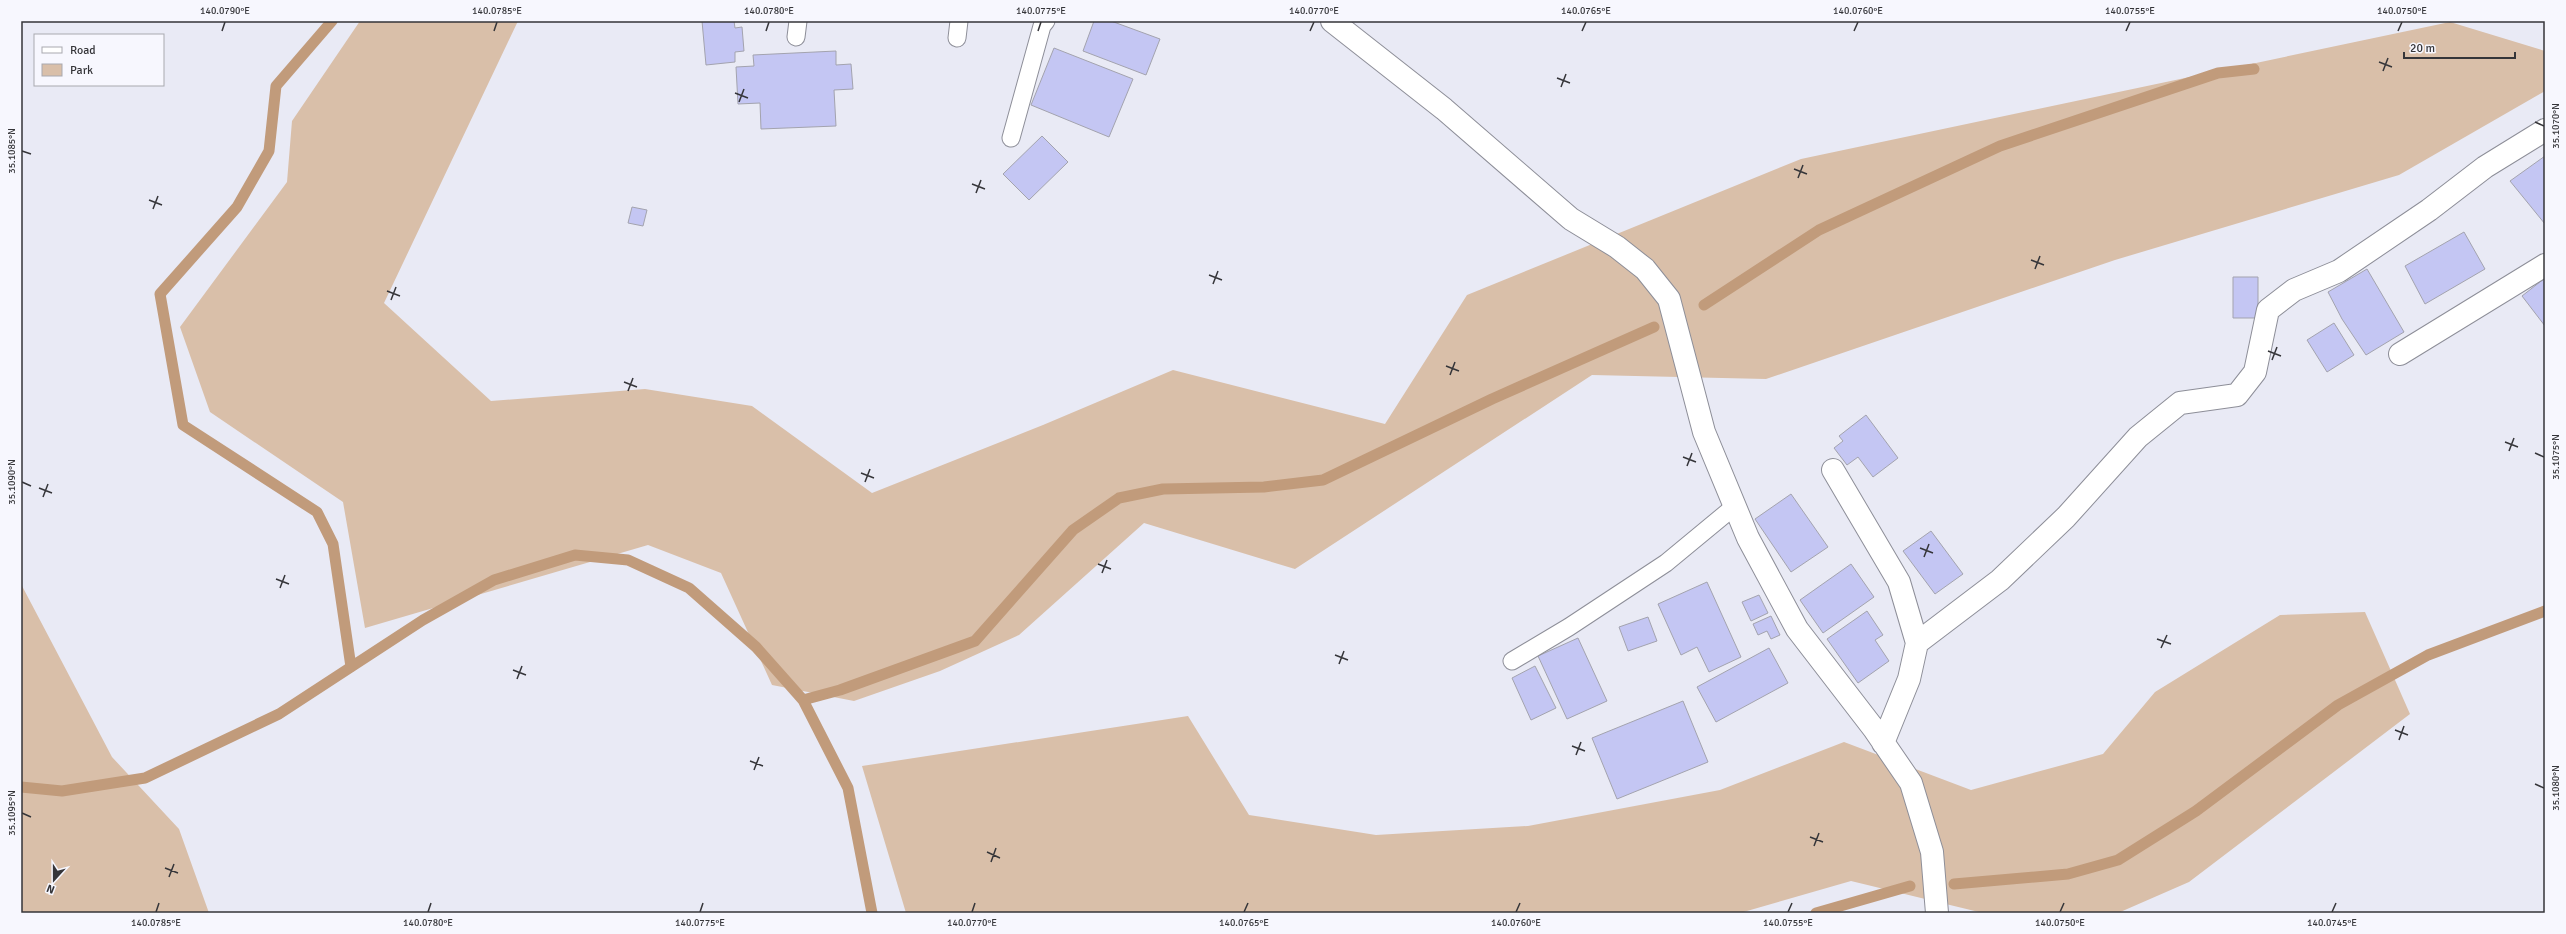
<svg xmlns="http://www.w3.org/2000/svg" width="2566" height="934" font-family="Signika,sans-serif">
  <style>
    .green { fill: #d9bfa9 }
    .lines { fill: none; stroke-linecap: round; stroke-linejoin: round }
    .stream { stroke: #c19b7b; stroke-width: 11 }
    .building { fill: #c4c6f3; stroke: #a3a3ae }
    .service-casing { stroke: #8d8e98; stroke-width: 19 }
    .minor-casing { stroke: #8d8e98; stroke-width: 24 }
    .service { stroke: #fff; stroke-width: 17 }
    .minor { stroke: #fff; stroke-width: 22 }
    .ticks { fill: none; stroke: #353539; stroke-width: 1.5 }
    .neatline { fill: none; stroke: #353539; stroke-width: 1.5 }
    .ticks-label { font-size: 10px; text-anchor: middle; fill: #353539 }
  </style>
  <rect width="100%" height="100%" fill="#e9eaf5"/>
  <!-- green -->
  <path class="green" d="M360,21H518L384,303L491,401L645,389L752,406L872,493L1043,425L1173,370L1385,424L1467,295L1801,159L2450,22L2545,51V91L2399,175L2115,260L1766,379L1592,375L1295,569L1144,523L1019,635L940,671L854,701L772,685L721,573L648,545L365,628L343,502L210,412L180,327L287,182L292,121Z
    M21,584L112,757L179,829L209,913H21Z
    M2365,612L2410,714L2189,882L2118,913H1983L1851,881L1740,913H906L862,766L1188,716L1249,815L1376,835L1528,826L1720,790L1844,742L1971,790L2103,754L2155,692L2280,615Z"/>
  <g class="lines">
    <!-- stream -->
    <path class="stream" d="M332,21L276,86L269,151L237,207L160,294L183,425L317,512L333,544L351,667
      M1704,305L1819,230L2000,146L2218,73L2254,69
      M803,700L840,690L975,641L1073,530L1119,498L1163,489L1264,487L1323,480L1492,399L1654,327
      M21,787L62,791L145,778L279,714L423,620L494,580L575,555L628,560L689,588L756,647L803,700L848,788L872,913
      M1954,884L2068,874L2118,860L2196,811L2338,705L2428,655L2545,611
      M1816,913L1910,886"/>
  </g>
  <!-- building -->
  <path class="building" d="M702,21H734L735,28L742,27L744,51L735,52V62L706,65Z
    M1094,21H1111L1160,39L1146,75L1083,51Z
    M1054,48L1133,79L1109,137L1031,105Z
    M836,51V65L851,64L853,89L834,90L836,126L761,129L760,103L738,104L736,67L754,66L753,55Z
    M1042,136L1068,162L1029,200L1003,174Z
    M2545,156V224L2510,181Z
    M632,207L647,210L643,226L628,223Z
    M2464,232L2485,269L2425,304L2405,266Z
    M2367,269L2404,332L2366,355L2342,319L2328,292Z
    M2233,277H2258V318H2233Z
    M2545,278V326L2522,296Z
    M2334,323L2354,355L2327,372L2307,340Z
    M1866,415L1898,458L1873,477L1858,457L1847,465L1834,448L1843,441L1839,436Z
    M1791,494L1828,547L1791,572L1755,519Z
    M1931,531L1963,574L1935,594L1903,551Z
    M1851,564L1874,597L1823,633L1800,600Z
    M1707,582L1741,657L1709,672L1697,647L1681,655L1658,604Z
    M1759,595L1768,613L1751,621L1742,602Z
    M1867,611L1883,635L1875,640L1889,661L1858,683L1827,639Z
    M1771,616L1780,635L1771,639L1767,631L1758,635L1753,624Z
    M1648,617L1657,641L1628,651L1619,627Z
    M1578,638L1607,701L1567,719L1538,656Z
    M1769,648L1788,683L1716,722L1697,687Z
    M1535,666L1556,708L1531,720L1512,678Z
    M1683,701L1708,762L1617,799L1592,738Z"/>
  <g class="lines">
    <!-- service casing -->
    <g class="service-casing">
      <path id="service" d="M796,37L798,21
        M957,38L959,21
        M1011,138L1042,26L1046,21
        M1512,661L1569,627L1666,563L1735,506"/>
    </g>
    <!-- minor casing -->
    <g class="minor-casing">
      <path id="minor" d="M1332,21L1444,109L1571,219L1617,247L1645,269L1669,299L1704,432L1748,538L1797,629L1874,729L1911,783L1932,852L1937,913
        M2400,354L2545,265
        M1833,470L1899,582L1917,643L1909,679L1883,743
        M1917,643L2000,580L2066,517L2138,437L2180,403L2237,395L2255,372L2268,310L2294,290L2339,271L2429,210L2485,167L2545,130"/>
    </g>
    <!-- service -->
    <use href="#service" class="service"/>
    <!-- minor -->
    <use href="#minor" class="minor"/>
  </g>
  <!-- ticks -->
  <path class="ticks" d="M222,31L225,22M494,31L497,22M766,31L769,22M1038,31L1041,22M1310,31L1314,22M1582,31L1586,22M1854,31L1858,22M2126,31L2130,22M2398,31L2402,22M2379,62L2392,67M2383,71L2388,58M1557,78L1570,83M1561,87L1566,74M735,93L748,98M739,102L744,89M2535,122L2544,126M22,151L31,154M1794,169L1807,174M1798,178L1803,165M972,184L985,189M976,193L981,180M149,200L162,205M153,209L158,196M2031,260L2044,265M2035,269L2040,256M1209,275L1222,280M1213,284L1218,271M387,291L400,296M391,300L396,287M2268,351L2281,356M2272,360L2277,347M1446,366L1459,371M1450,375L1455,362M624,382L637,387M628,391L633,378M2505,442L2518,447M2509,451L2514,438M2535,453L2544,457M1683,457L1696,462M1687,466L1692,453M861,473L874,478M22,482L31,486M865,482L870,469M39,488L52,493M43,497L48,484M1920,548L1933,553M1924,557L1929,544M1098,564L1111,569M1102,573L1107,560M276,579L289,584M280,588L285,575M2157,639L2171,644M2161,648L2167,635M1335,655L1348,660M1339,664L1344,651M513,670L526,675M517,679L522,666M2395,730L2408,735M2399,740L2404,726M1572,746L1585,751M1576,755L1581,742M750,761L763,766M754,770L759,757M2535,784L2544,788M22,813L31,817M1810,837L1823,842M1814,846L1819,833M987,852L1000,858M991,862L996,848M165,868L178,873M169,877L174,864M156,912L159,903M428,912L431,903M700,912L703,903M972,912L975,903M1244,912L1248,903M1516,912L1520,903M1788,912L1792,903M2060,912L2064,903M2332,912L2336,903"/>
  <!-- border -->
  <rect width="2566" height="934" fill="none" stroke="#f7f7fe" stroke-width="44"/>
  <!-- legend -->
  <rect x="34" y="34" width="130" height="52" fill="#f7f7fe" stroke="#a9a9af"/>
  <rect x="42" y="47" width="20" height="6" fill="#ffffff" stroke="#a9a9af"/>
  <text x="70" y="54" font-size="12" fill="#353539">Road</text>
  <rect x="42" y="64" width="20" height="12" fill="#d9bfa9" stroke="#a9a9af"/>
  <text x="70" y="74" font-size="12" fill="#353539">Park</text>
  <!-- north arrow -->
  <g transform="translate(54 880) rotate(201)" stroke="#f7f7fe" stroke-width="3" paint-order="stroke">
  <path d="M0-3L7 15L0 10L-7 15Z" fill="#353539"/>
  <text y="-6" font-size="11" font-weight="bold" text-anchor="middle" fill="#353539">N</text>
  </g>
  <!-- scale -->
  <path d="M2404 52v6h111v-6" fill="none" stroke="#353539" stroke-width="2"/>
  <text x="2410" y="52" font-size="12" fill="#353539" stroke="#f7f7fe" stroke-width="3" paint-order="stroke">20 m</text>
  <rect x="22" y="22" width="2522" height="890" class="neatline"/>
  <g class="ticks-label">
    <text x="225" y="14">140.0790°E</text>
    <text x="497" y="14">140.0785°E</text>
    <text x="769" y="14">140.0780°E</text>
    <text x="1041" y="14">140.0775°E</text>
    <text x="1314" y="14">140.0770°E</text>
    <text x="1586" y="14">140.0765°E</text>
    <text x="1858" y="14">140.0760°E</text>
    <text x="2130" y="14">140.0755°E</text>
    <text x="2402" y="14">140.0750°E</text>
    <text transform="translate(2555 126) rotate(-90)" y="4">35.1070°N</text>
    <text transform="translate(11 151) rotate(-90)" y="4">35.1085°N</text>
    <text transform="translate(2555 457) rotate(-90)" y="4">35.1075°N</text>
    <text transform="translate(11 482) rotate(-90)" y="4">35.1090°N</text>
    <text transform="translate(2555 788) rotate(-90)" y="4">35.1080°N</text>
    <text transform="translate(11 813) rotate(-90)" y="4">35.1095°N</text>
    <text x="156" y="926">140.0785°E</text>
    <text x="428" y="926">140.0780°E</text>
    <text x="700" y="926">140.0775°E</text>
    <text x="972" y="926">140.0770°E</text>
    <text x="1244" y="926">140.0765°E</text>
    <text x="1516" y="926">140.0760°E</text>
    <text x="1788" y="926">140.0755°E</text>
    <text x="2060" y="926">140.0750°E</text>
    <text x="2332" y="926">140.0745°E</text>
  </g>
</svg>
